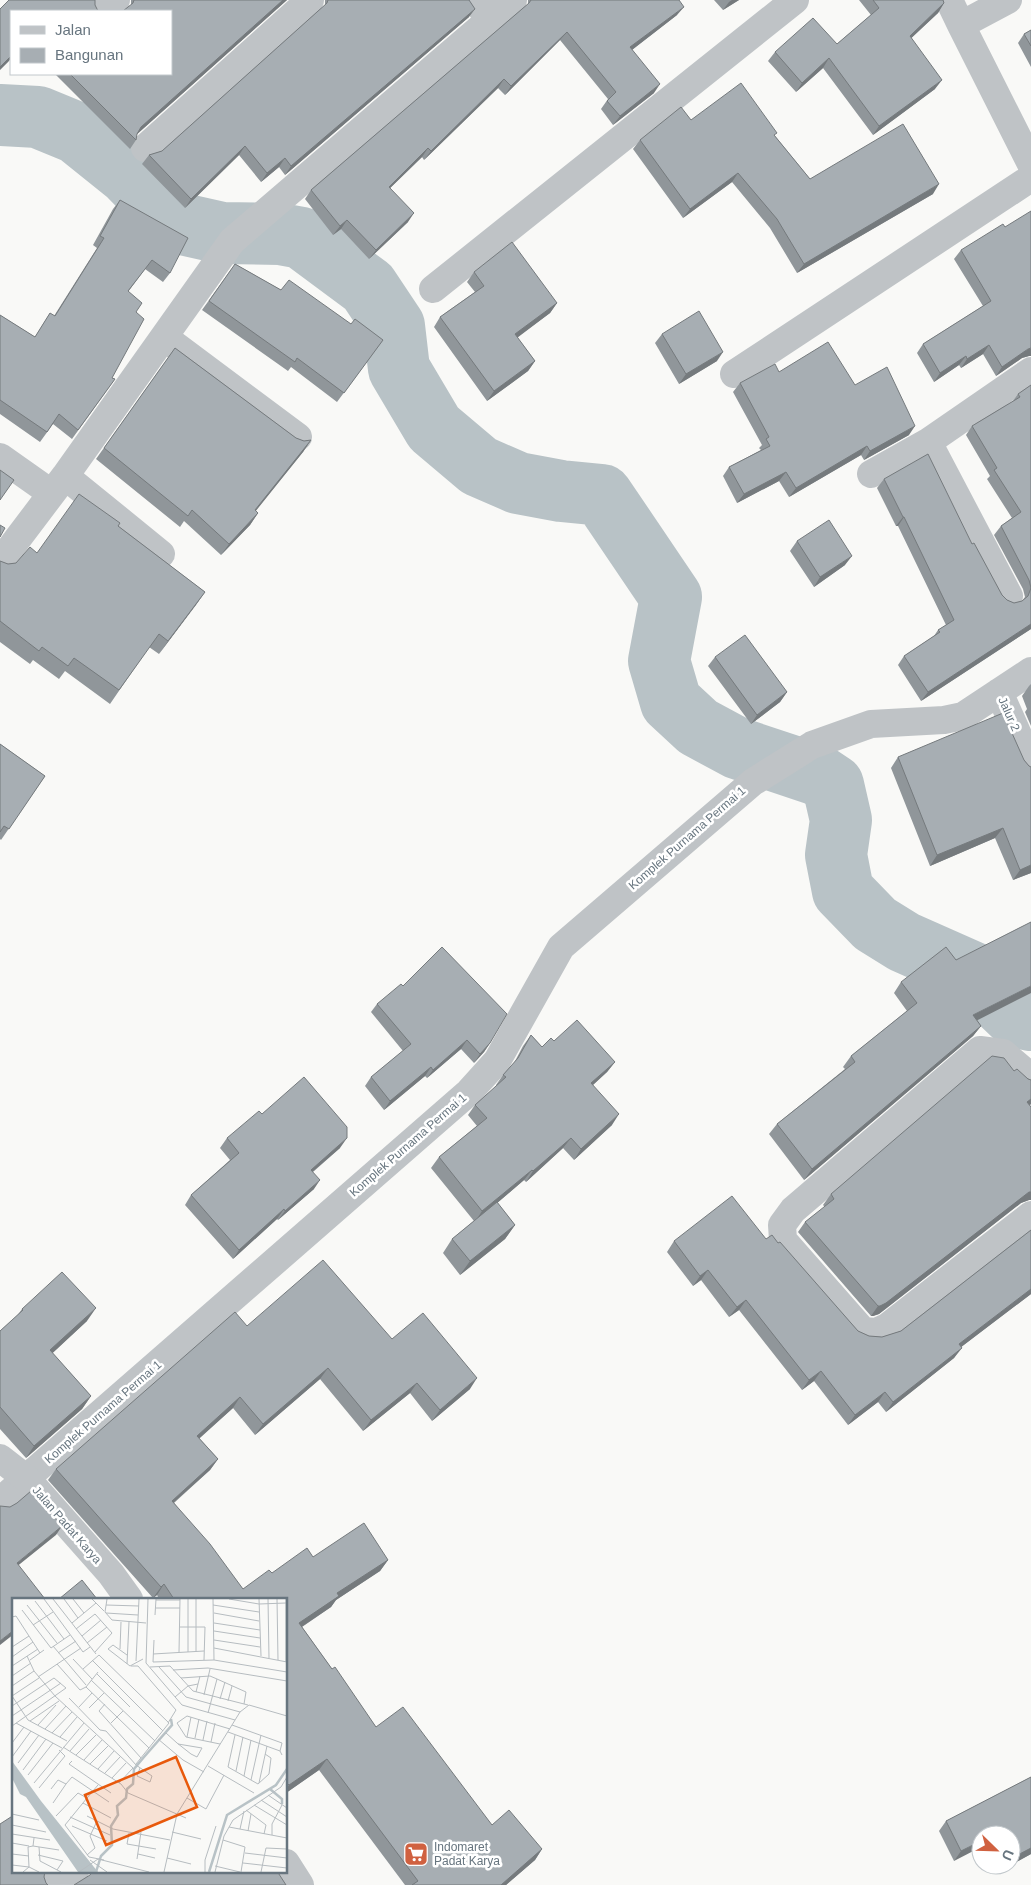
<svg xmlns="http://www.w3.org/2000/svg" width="1031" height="1885" font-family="Arial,sans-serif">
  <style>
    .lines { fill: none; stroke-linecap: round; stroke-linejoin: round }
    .river { stroke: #b8c2c6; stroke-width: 62 }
    .minor { stroke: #bfc3c6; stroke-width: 28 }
    .tertiary { stroke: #bfc3c6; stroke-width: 28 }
    .wall { fill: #90969a }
    .shaded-wall { fill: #757a7d }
    .building { fill: #a7aeb3; stroke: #757a7d }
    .labels { text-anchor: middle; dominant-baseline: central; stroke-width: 5; stroke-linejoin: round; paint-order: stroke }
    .street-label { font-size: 12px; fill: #67757f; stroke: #fff }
    .poi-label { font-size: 12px; fill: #67757f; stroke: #fff; text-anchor: start }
    .inset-river { fill: none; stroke: #b8c2c6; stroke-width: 2.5 }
    .inset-road { fill: none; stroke: #b6bcc0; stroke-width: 1 }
    .view { fill: #e8590c; fill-opacity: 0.15; stroke: #e8590c; stroke-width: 2.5 }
    .inset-edge { fill: none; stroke: #67757f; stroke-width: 2.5 }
  </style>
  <rect width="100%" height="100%" fill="#f9f9f7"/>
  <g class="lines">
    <!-- river -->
    <path class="river" d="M0,115L38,117L77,133L128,174L167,214L182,224L222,233L280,234L302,238L368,287L394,326L399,369L434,428L479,466L518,483L561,491L602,495L671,597L659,661L671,702L698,727L737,748L818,775L833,785L841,820L836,855L843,891L875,924L904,942L974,973L994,996L1016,1017L1031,1020"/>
    <!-- minor -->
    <path class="minor" d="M474,0L491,19
      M949,0L961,25
      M1008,0L961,25L1031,164
      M104,11L116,0
      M145,148L310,0
      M433,289L795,0
      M164,337L298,437
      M734,374L1031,178
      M928,442L1009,596
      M0,457L51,493
      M871,474L928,442L1031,371
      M65,476L161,554
      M0,562L65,476L232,241L513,0
      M999,692L1031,764
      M1031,1077L1003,1053L980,1050L793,1210L782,1225L783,1240L863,1331L876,1332L887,1327L1031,1215
      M0,1501L469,1092L497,1061L561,947L753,782L812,745L871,724L944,720L963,716L1031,671
      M53,1885L75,1871"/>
    <!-- tertiary -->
    <path class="tertiary" d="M0,1458L27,1479L111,1574L129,1599
      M286,1863L300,1885"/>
  </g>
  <!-- wall -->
  <path class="wall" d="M131,0H287L136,135V140L130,149L55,74H171L131,4Z
    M325,0H469V17L285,175L279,167L261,182L239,155L185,208L142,164L149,155L162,151L325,5Z
    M528,0H679L677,15L632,50L654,93L613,125L601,109L608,99L560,40L505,95L498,88L424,160L422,157L390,188L408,222L369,259L341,229L333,235L305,199L311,190L528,4Z
    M714,0H739L723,10Z
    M859,0H943L944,3L938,13L911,38L935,89L873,135L823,68L796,92L768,61L775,52L837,44L871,15Z
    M1031,30V67L1018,43L1024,34Z
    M691,120L775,136L810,179L933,194L797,273L770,228L732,182L683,218L633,149L640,140Z
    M120,200L170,273L163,282L145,269L128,292L136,312L112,378L115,379L72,439L53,424L40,442L0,414V315L35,337L50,313L54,316L97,248L93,245L113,209Z
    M961,250L1029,356L1022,358L996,376L983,354L961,368L959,365L934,382L917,353L923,344L983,306L954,259Z
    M235,264L281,290L383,340L337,402L291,367L288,371L202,310Z
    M474,272L557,303L550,313L517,337L535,361L528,371L487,401L434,327L440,317L475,292L467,282Z
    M662,334L717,361L679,384L655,343Z
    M175,348L296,438L304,441L311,440L303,452L255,511L258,513L250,525L221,555L184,521L180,527L96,459Z
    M779,372L855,385L909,435L864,460L861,455L789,497L779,481L737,503L723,476L729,467L761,450L759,448L762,445L733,392L740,383Z
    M1031,385V629L921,701L898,665L904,656L934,636L938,630L946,625L898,526H896L877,488L884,479L972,544L1002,595L1007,600L1014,603L1022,601L1025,597L1023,589L994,535L1001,526L1012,518L987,479L990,476L966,435L972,426L1013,401L1018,394Z
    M118,526L205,592L159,654L149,647L110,704L65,671L59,679L33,660L30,664L0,642V561L8,564L16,563L37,553Z
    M797,541L845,565L814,587L790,551Z
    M715,657L787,692L780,702L751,724L708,666Z
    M1031,684V726L1025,712L1027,709L1022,696L1029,686Z
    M0,744L45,776L1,840L0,839Z
    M898,757L1024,760L1029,766L1031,767V873L1013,880L995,838L930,866L891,768Z
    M901,982L977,1020L981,1026L973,1036L804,1180L769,1134L777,1124L845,1069L843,1067L851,1056L907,1011L894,993Z
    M403,986L490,1043L484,1052L474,1063L461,1049L427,1078L425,1076L384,1110L365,1086L371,1077L403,1051L371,1012L377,1004Z
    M531,1035L542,1047L554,1041L615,1062L607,1072L593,1085L612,1125L574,1160L563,1148L526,1182L524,1180L497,1203L515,1225L505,1239L460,1275L443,1253L452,1239L474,1221L431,1168L439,1157L477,1126L468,1115L475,1105L497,1086L496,1085L503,1075L514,1063L523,1046Z
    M1014,1071L1031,1080V1104L1030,1105L1031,1107V1200H1029L1021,1203L879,1314L873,1316H871L798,1232L805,1222L825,1207L823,1205L831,1194Z
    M262,1114L340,1148L313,1172L314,1189L278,1220L277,1219L233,1259L185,1205L191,1195L230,1160L220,1148L227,1138Z
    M1031,1230V1294L961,1347L954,1358L886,1412L878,1402L848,1425L814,1381L802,1390L739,1310L729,1317L701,1280L693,1286L667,1252L674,1241L766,1239L778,1243L858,1331L869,1336L882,1337L901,1331Z
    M22,1309L87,1321L52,1353L91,1396L82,1409L26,1458L0,1429V1331L17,1316Z
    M247,1326L392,1339L470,1389L432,1421L410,1393L363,1431L320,1379L255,1435L233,1408L199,1438L218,1459L210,1470L174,1503L243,1589L272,1573L313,1557L388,1560L380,1571L336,1600L331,1607L302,1627L332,1669L376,1727L492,1825L542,1849L535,1860L506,1885H405L319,1770L286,1793V1599H159L157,1595L153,1598L48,1480L56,1469Z
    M1031,1777V1854L1011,1865V1835H981L954,1861L939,1831L946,1821Z"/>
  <!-- shaded-wall -->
  <path class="shaded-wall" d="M283,0H287L135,136L141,127Z
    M732,0H739L723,10L729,2Z
    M944,3L938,13L904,45L910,36Z
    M684,7L677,15L624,56L630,47Z
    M475,9L469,17L285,175L291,166Z
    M567,32L560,40L505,95L511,86Z
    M11,56V58L9,61L0,70V67Z
    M829,58L823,68L796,92L802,83Z
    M504,79L498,88L424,160L431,151Z
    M942,80L935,89L873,135L879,126Z
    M660,84L654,93L613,125L620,116Z
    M245,146L239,155L185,208L191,199Z
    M428,148L422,157L383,195L389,187Z
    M285,158L279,167L261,182L267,173Z
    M738,173L732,182L683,218L690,209Z
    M939,184L933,194L797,273L804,264Z
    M414,213L408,222L369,259L376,250Z
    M347,220L341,229L333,235L340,226Z
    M557,303L550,313L509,344L515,334Z
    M989,345L983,354L961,368L967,359Z
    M1031,348V356H1029L1022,358L996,376L1002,367L1028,349Z
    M723,352L717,361L679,384L686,374Z
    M966,356L959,365L934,382L940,373Z
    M535,361L528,371L487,401L494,391Z
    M915,426L909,435L864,460L870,451Z
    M311,440L303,452L247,522L255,510Z
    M867,446L861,455L789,497L796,488Z
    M786,472L779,481L737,503L744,494Z
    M258,513L250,525L221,555L229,544Z
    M903,517H904L898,526H896Z
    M852,556L845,565L814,587L820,577Z
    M205,592L196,605L159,654L168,641Z
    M1031,624V629L921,701L928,692Z
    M787,692L780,702L751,724L757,715Z
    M1003,828L995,838L930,866L937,855Z
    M1031,865V873L1013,880L1020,870Z
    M1031,986V993L966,1026L973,1015Z
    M981,1026L973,1036L804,1180L812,1169Z
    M467,1040L461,1049L427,1078L433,1070Z
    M490,1043L484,1052L474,1063L480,1054Z
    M615,1062L607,1072L584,1093L591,1083Z
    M431,1067L425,1076L384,1110L390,1101Z
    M1031,1099V1104L1020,1112L1027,1102Z
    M619,1114L612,1125L574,1160L581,1149Z
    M347,1138L340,1148L304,1179L311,1170Z
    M571,1138L563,1148L526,1182L533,1171Z
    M532,1170L524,1180L475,1222L482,1211Z
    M320,1180L314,1189L278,1220L285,1211Z
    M1029,1192H1031V1200H1029L1021,1203L879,1314L873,1316H871L878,1306Z
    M284,1209L277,1219L233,1259L239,1250Z
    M515,1225L505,1239L460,1275L470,1261Z
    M708,1270L701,1280L693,1286L700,1276Z
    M1031,1289V1294L952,1354L959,1344Z
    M746,1300L739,1310L729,1317L737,1307Z
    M96,1308L87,1321L42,1363L50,1350Z
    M962,1348L954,1358L886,1412L893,1402Z
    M328,1368L320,1379L255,1435L263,1424Z
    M821,1371L814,1381L802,1390L809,1380Z
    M477,1378L470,1389L432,1421L440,1410Z
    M417,1383L410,1393L363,1431L371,1420Z
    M885,1392L878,1402L848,1425L855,1415Z
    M91,1396L82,1409L26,1458L34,1446Z
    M240,1397L233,1408L190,1447L197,1436Z
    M218,1459L210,1470L164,1511L172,1501Z
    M62,1526L56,1535L10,1572L17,1563Z
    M388,1560L380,1571L336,1600L331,1607L291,1634L299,1623L337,1593Z
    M164,1584L157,1595L153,1598L161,1587Z
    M14,1630V1634L0,1645V1641Z
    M327,1759L319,1770L286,1793V1789L289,1785Z
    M981,1841V1847L954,1861L961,1851Z
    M1031,1848V1854L1011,1865V1860L1012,1858Z
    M542,1849L535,1860L506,1885H501Z"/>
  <!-- building -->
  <path class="building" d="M9,0H95V5L98,11H11V56L0,67V9Z
    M134,0H283L141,127L137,134L136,140L70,74H171V11H123L133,3Z
    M328,0H469L475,9L291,166L285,158L267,173L245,146L191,199L149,155L162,151L327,3Z
    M531,0H679L684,7L630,47L660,84L620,116L607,101L616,92L567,32L511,86L504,79L431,151L428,148L389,187L414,213L376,250L347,220L340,226L311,190L529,3Z
    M873,0H943L944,3L910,36L942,80L879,126L829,58L802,83L775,52L813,18L837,44L879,8Z
    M1031,30V46L1024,34Z
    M741,83L777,133L774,135L810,179L903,124L939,184L804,264L777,219L738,173L690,209L640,140L681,107L691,120Z
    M120,200L188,238L170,273L152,260L128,291L142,303L136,312L144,319L112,378L115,379L78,430L59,414L47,432L0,400V315L35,337L50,313L55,316L104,238L100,236Z
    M1031,211V348L1028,349L1002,367L989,345L967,359L966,356L940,373L923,344L991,301L961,250L1003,224L1005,227Z
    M512,242L557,303L515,334L535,361L494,391L440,317L484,286L474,272Z
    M235,264L281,290L289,280L351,324L355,319L383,340L344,393L297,358L295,362L209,301Z
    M699,311L723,352L686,374L662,334Z
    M828,342L855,385L887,367L915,426L870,451L867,446L796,488L786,472L744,494L729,467L770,446L766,439L769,437L740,383L775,364L779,372Z
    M175,348L296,438L304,441L311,440L255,510L258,513L229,544L192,510L188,516L104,448Z
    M1031,385V624L928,692L904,656L940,632L938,630L954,620L904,517H903L884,479L928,454L972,544L974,543L1002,595L1007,600L1014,603L1022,601L1028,596L1031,588L1029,580L1001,526L1021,512L994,470L997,468L972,426L1020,397L1018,394Z
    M0,470L14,480L0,500Z
    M79,494L120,523L118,526L205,592L168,641L159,634L119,690L74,658L68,666L42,647L39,651L0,621V561L8,564L16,563L30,547L37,553Z
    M829,520L852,556L820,577L797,541Z
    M0,525L5,528L0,537Z
    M745,635L787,692L757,715L715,657Z
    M1003,713L1024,760L1029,766L1031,767V865L1020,870L1003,828L937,855L898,757Z
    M0,744L45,776L9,829L4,826L0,832Z
    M1031,922V986L973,1015L981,1026L812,1169L777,1124L855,1062L851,1056L917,1003L901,982L946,947L956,960Z
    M442,947L507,1014L490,1043L480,1054L467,1040L433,1070L431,1067L390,1101L371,1077L411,1044L377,1004L401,984L403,986Z
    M577,1020L615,1062L591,1083L619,1114L581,1149L571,1138L533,1171L532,1170L482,1211L439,1157L487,1118L475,1105L506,1077L503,1075L518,1058L531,1035L542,1047L551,1038L554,1041Z
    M992,1056L1004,1058L1014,1071L1017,1069L1028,1079L1031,1080V1099L1027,1102L1031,1107V1192H1029L886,1303L880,1306H878L805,1222L834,1199L831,1194Z
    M304,1077L347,1127V1138L311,1170L320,1180L285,1211L284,1209L239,1250L191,1195L239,1153L227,1138L259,1111L262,1114Z
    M732,1196L766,1239L772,1235L778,1243L780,1242L858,1331L869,1336L882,1337L901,1331L1031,1230V1289L959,1344L962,1348L893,1402L885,1392L855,1415L821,1371L809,1380L746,1300L737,1307L708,1270L700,1276L674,1241Z
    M497,1202L515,1225L470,1261L452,1239Z
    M323,1260L392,1339L423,1313L477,1378L440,1410L417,1383L371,1420L328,1368L263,1424L240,1397L197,1436L218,1459L172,1501L210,1544L243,1589L269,1570L272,1573L307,1548L313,1557L364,1523L388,1560L337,1593L339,1596L299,1623L332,1669L335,1667L376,1727L403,1707L492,1825L509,1810L542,1849L501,1885H412L418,1881L327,1759L289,1785L286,1782V1599H174L164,1584L161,1587L56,1469L235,1312L247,1326Z
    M62,1272L96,1308L50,1350L91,1396L34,1446L0,1407V1331L23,1310L22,1309Z
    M31,1491L62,1526L17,1563L45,1599H14V1630L0,1641V1506L10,1507L17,1503Z
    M82,1580L97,1599H59Z
    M1031,1777V1848L1012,1858L1011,1856V1835H1000L999,1832L993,1835H981V1841L961,1851L946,1821Z
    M14,1815V1871H45L44,1877L46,1883L48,1885H0V1824Z
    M93,1871H277L286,1885H74L90,1875Z"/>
  <!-- icons -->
  <defs>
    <g id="supermarket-square" transform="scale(1.25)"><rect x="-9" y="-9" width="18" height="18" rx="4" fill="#d06140" stroke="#fff"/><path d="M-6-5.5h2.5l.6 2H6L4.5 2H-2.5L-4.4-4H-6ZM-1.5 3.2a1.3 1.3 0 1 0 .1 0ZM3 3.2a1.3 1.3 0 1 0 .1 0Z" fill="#fff"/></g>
  </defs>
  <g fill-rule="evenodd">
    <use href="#supermarket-square" x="416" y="1854"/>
  </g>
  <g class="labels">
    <!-- street labels -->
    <g class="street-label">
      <text transform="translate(1009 714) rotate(66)">Jalur 2</text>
      <text transform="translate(687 838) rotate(-41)">Komplek Purnama Permai 1</text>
      <text transform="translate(408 1145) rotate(-41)">Komplek Purnama Permai 1</text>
      <text transform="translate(103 1412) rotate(-41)">Komplek Purnama Permai 1</text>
      <text transform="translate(67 1525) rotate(49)">Jalan Padat Karya</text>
    </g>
    <!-- poi labels -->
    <g class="poi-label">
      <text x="434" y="1847">Indomaret<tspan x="434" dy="14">Padat Karya</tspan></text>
    </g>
  </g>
  <!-- overview -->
  <g transform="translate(12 1598)">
    <rect width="275" height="275" fill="#f9f9f7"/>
    <path d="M0,163L29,203L86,274H66L14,199L8,196L0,180Z" fill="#b8c2c6"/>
    <path class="inset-river" d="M132,159L160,127L159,121M258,191L270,201V206M84,274L89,258L100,247L99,228L106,217L105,208L114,200L115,191L121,186L122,171L132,159M197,274L215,217L264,187L275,171"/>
    <path class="inset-road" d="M32,1L71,54L78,49M41,1L84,56M52,1L66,20M61,1L72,15M80,1L92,13M95,1L93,14L100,22L134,25M136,1L134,65L170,107L223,122M201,1L202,62M217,1L247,6L274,5M247,1L249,58M256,1L257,60M265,1L266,62M274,1V64M144,2H168M23,3L52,41M15,7L45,45M94,7L127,8M201,7L247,14M144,10H168M10,12L39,50L58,37M94,15L126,17M202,15L247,23M143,17L144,1M0,19L4,18L28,55M60,25L84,5M202,25L248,32M21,27L41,14M168,29H193L192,62M64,31L83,16L100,35L83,54M202,33L248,40M70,38L89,22M142,42L141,64L202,62L275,74M202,42L248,49M75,45L95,29M41,48L74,87M0,49L17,38M202,50L275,64M108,51L109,24M167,54L168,1M176,54V1M184,54V1M46,55L64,43M141,56L192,53M115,57L101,47L96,51L118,68L131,61M15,58L22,73L43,98L121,170L107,185M0,59L21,44M61,61L80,81M18,62L32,52M80,62L151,133M124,63L127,1M45,66L68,92L74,89M115,66L117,24M0,68L26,51M119,68H126L164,112L156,125M138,69L158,68L181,93L236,107M147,69L174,99L228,114M71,71L87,57L157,125L124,166M161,72L196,70L275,83M86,74L74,89L137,150M85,76L118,109M0,78L19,65M26,79L69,50M27,80L0,98L16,122L55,143M169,80L198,78L205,81L234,94L232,106M79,82L143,143M0,88L22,73M184,94L188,78M192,97L198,71M163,99L176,88L186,86M57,100L88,132L94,133L124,167L140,178L138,184L125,178L128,170M208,101L213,84M216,103L220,88M93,106L87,113L129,160M0,108L42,80L54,90L0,128M67,109L80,95M77,110L92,95M196,115L205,81M0,118L49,85M18,123L47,103M4,125L50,150M99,125L111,113M26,127L44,107M220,127L270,145L268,153M33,131L54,108M216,134L268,153L270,157M40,135L60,114M223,137L216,169L246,186L257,176L259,160L253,156M48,139L65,119M175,139L179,119M183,140L187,121M146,141L171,162L192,174M147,142L154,135L165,145L179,156L185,159L190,150L166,146M191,142L195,123M199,144L203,125M0,145L12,129M208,146L174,139L165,125L175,118L218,131M51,149L109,186L116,195L174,220M58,153L77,131M64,157L84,137M0,159L19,133M72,162L90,142M60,163L57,166L99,195M6,165L27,137M78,166L96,148M196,168L242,195M86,171L102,153M11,172L34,141M224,173L231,139M93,175L108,159M16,177L41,145M232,178L239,142M100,180L114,165M239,182L249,137M22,185L72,125M247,185L255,148M27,190L53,158L47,152M39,191L46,182L54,186L60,179L97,204M256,197L275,210M75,200L53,227L77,259L92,262M175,200L194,211L212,177M249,202L275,219M41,205L54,186M71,205L99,220M242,207L275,227M234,212L254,227L252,236M0,216L27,222M44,218L66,195L75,200L86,187M75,218L101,231L158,242M58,219L98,237M0,227L34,234M60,228L95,243M217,229L275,240M228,231L232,213M236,233L239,216M160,234L189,241M117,235L115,246L144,251M0,236L38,242M260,237V226L270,207M211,242L233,249L229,274M0,245L17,248M21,248L47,252M27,249L28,263L49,274M233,255L275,260M0,256L17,258M126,256L143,260M26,257L51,263L45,272M75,257L83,250L78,238L85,223M155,260L179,266M125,261L129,234M78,262L95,274M231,265L275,270M0,267L17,269L27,274M203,268L228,274M11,274L17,269L16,249L21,248L22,240M67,274L86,261L137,274M152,274L165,216L228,114L237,107L275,118M193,274V262L204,228M203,274L212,238L221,222L269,189L275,179M249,274L254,250L275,251"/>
    <path class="view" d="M164,159L185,209L94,247L73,197Z"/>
    <rect width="275" height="275" class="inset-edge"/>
  </g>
  <!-- legend -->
  <rect x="10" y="10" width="162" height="65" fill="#ffffff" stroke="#c2c8cc"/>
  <rect x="20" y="26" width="25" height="8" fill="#bfc3c6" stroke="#c2c8cc"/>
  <text x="55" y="35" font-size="15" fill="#67757f">Jalan</text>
  <rect x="20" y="48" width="25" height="15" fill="#a7aeb3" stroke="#c2c8cc"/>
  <text x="55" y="60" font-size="15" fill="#67757f">Bangunan</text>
  <!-- north arrow -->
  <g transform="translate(996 1850) rotate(113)"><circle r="24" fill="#ffffff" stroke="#c2c8cc"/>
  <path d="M0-4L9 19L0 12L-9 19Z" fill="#d06140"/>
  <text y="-8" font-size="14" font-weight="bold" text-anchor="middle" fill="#67757f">U</text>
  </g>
</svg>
